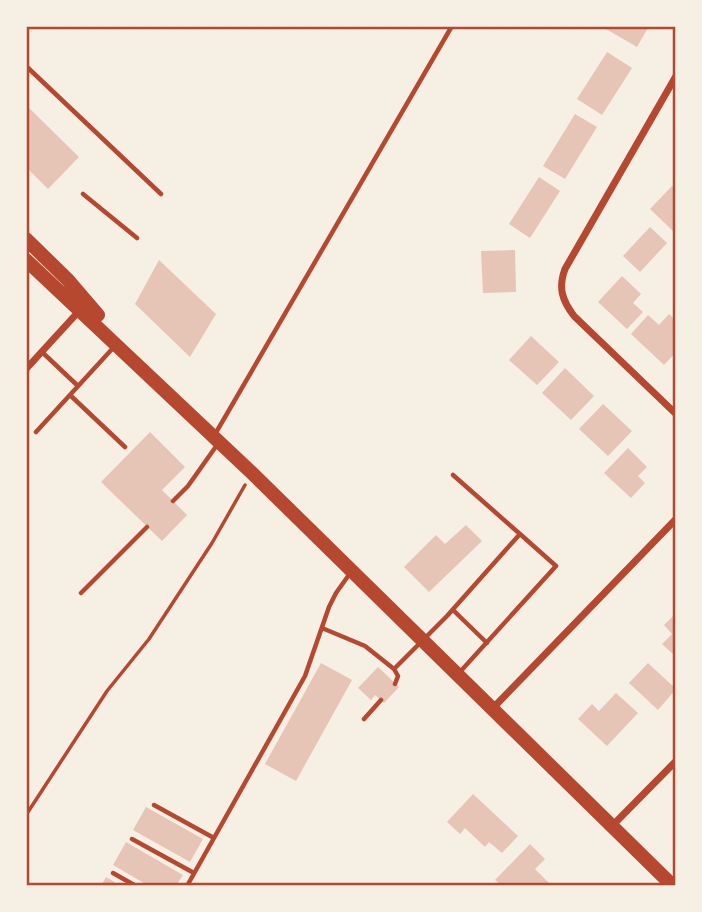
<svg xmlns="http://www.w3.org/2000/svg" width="702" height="912" font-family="Montserrat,sans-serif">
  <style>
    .building { fill: #e6c5b7 }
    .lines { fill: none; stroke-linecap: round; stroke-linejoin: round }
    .path { stroke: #b5482f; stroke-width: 3.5 }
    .service { stroke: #b5482f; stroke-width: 4.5 }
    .minor { stroke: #b5482f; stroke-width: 7 }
    .primary { stroke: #b5482f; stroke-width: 14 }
    .neatline { fill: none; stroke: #b5482f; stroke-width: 2.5 }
  </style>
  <rect width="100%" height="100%" fill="#f6efe4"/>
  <!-- building -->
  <path class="building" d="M608,26H649L637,47L606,29Z
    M607,52L632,68L602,115L577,99Z
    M26,105L79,157L48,189L26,167Z
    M575,114L597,127L565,179L543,166Z
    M539,177L560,191L530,238L509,224Z
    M672,186L676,189V228L673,231L650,209Z
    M650,227L667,243L640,272L623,256Z
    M515,250L516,292L483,293L481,251Z
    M159,260L216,314L190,357L135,304Z
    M622,276L641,294L633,303L643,312L627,329L598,302Z
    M669,314L676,320V352L664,365L631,334L648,315L659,325Z
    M531,336L559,362L537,385L509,360Z
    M565,368L594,396L571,420L542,393Z
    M603,404L632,431L608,456L579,429Z
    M150,432L185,467L162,490L187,515L162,541L101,482Z
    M628,448L647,467L638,476L645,483L631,498L604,473Z
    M466,525L482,541L429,592L404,567L436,535L445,544Z
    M676,613V657L662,644L672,634L664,625Z
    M321,663L352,680L296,781L265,764Z
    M648,663L676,689L658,710L629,683Z
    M378,667L399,687L384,703L375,695L371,700L358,688Z
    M616,693L638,713L607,746L578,719L592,704L599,711Z
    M473,794L518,836L502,853L489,842L485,847L465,828L460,834L447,822Z
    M146,807L203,839L190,862L133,830Z
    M126,842L183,875L176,886H149L113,865Z
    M530,844L545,859L535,869L552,886H502L495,880Z
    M106,877L121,886H101Z"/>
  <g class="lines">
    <!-- path -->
    <path class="path" d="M26,815L107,691L149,639L212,543L245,485"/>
    <!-- service -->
    <path class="service" d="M26,66L161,194
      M83,194L137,238
      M42,352L78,386
      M70,395L125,447
      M36,432L113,348
      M214,436L452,26
      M453,475L520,534
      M173,501L188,486L217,445
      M81,593L147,527
      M453,610L487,643
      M322,628L365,646L394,669L447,616L520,534L556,566L459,673
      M394,669L398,676L395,684
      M364,719L381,700
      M154,805L214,838
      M132,839L194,873
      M113,873L136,886
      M187,886L305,676L329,607L336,593L351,572"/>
    <!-- minor -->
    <path class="minor" d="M26,369L80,310
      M675,413L574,316C562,300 558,288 565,269L676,76
      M492,709L676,519
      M612,826L676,761"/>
    <!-- primary -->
    <path class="primary" d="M26,239L68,280L98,315
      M26,260L252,473L673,886"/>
  </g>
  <!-- border -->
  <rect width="702" height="912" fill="none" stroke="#f6efe4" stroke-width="56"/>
  <rect x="28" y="28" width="646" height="856" class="neatline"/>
</svg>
